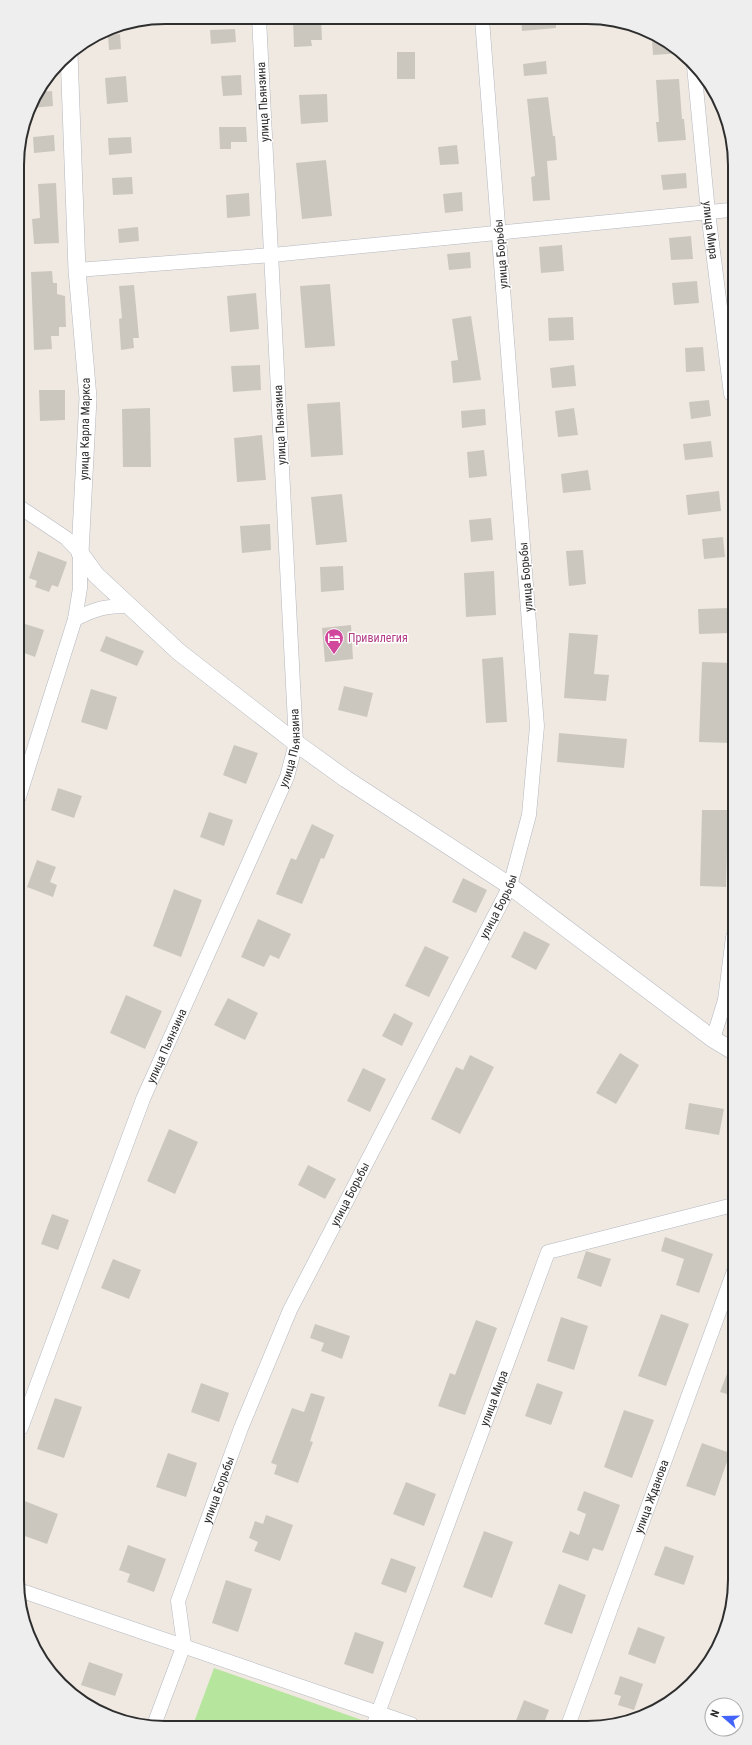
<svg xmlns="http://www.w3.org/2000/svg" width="752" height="1745" font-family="'Roboto Condensed',sans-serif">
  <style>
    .green { fill: #b6e59e }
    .building { fill: #cbc7bf }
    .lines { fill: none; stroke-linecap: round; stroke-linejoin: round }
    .minor-casing { stroke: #b4b7c1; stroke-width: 15 }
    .tertiary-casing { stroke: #b4b7c1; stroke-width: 18 }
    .minor { stroke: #fff; stroke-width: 14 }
    .tertiary { stroke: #fff; stroke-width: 17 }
    .labels { text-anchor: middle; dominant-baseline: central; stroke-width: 3; stroke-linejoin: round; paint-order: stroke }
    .street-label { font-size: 12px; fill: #2e2e2e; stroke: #fff }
    .hotel-label { font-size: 12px; fill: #b23c85; stroke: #fff; text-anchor: start }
    .rim { fill: none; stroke: #2e2e2e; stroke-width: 2 }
  </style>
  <rect width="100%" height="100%" fill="#efe9e1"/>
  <!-- green -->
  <path class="green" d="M214,1668L373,1724L193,1725Z"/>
  <!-- building -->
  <path class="building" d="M321,19L322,40H311L312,46L294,47L293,20Z
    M521,19H556V28L522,31Z
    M235,29L236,42L211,44L210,30Z
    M120,34L121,49L109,50L108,35Z
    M652,40H664L683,53L653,55Z
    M397,52H415V79H397Z
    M546,61L547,74L524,76L523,64Z
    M241,75L242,95L223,96L221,76Z
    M126,76L128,102L107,104L105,78Z
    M679,79L682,119H684L686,140L658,142L656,122H659L656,80Z
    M52,91L53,106L32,108V99L38,92Z
    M327,94L328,122L301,124L299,95Z
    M548,97L553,136H555L557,160L547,161L550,200L533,201L531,177L535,176L527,99Z
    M219,127H246L247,142H231V149H220Z
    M54,135L55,151L34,153L33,137Z
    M131,137L132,153L109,155L108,138Z
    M457,145L459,164L440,165L438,147Z
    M326,160L332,216L302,219L296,163Z
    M686,173L687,188L663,190L661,175Z
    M132,177L133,194L113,195L112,178Z
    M56,183L59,243L34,244L32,219L40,218L38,184Z
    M462,192L463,211L445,213L443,194Z
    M249,193L250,216L227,218L226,195Z
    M138,227L139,241L119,243L118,229Z
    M691,236L693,259L671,260L669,238Z
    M562,245L564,271L541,273L539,247Z
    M470,252L471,268L449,270L447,254Z
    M52,271L53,283H57V294L65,296L66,327H59V336H51L52,349L34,350L31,272Z
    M697,281L699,303L674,305L672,283Z
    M330,284L335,346L305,348L300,286Z
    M134,285L139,338H133L134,348L121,350L119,319L122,318L119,286Z
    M256,293L259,329L230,332L227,296Z
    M471,316L481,380L453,383L451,361L458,360L452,319Z
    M573,317L574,340L549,341L548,318Z
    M703,347L705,371L686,372L685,348Z
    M260,365L261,390L233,392L231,366Z
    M574,365L576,386L552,388L550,368Z
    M39,390H65V420L40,421Z
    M709,400L711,416L691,419L689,402Z
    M340,402L343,455L311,457L307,404Z
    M150,408L151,467H123L122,409Z
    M574,408L578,435L558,437L555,411Z
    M485,409L486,425L462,428L461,411Z
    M262,435L266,480L237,482L234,438Z
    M711,441L713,457L685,460L683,444Z
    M484,450L487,476L469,478L467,452Z
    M588,470L591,490L563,493L561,474Z
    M719,491L721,511L688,515L686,495Z
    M342,494L347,542L316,545L311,497Z
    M491,518L493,540L471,542L469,520Z
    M270,524L271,550L242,553L240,526Z
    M723,537L725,557L704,559L702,539Z
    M583,550L586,584L569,586L566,551Z
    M38,551L67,562L58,587L52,585L49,592L35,587L37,581L29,578Z
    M343,566L344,590L321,592L320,567Z
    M494,571L496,615L466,617L464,573Z
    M728,608L729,633L699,634L698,609Z
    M19,622L44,630L35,657L19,651Z
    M351,625L353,659L325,662L322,628Z
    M569,633L598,635L594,674L609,675L606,701L564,698Z
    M106,636L144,651L137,666L100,651Z
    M503,657L507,722L486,723L482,659Z
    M702,662L732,663V743L699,742Z
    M344,686L373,693L367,717L338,710Z
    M91,689L117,697L107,730L81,722Z
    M559,733L627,739L624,768L557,762Z
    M234,745L258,753L246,784L223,775Z
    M58,788L82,796L74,818L51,810Z
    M702,810H728L726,887L700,886Z
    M209,812L233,820L224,846L200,837Z
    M312,824L334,835L324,859L321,858L302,904L276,894L291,858L296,860Z
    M37,860L56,867L50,882L57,885L53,897L27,887Z
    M463,878L487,890L476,913L452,902Z
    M174,889L202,900L181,957L153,946Z
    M258,919L291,934L279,959L270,955L264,967L241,957Z
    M524,931L550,944L536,970L511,957Z
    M425,946L449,957L429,997L405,986Z
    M126,995L162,1011L145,1049L110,1033Z
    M228,998L258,1013L245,1040L214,1025Z
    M394,1013L413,1023L402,1046L382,1036Z
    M620,1053L639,1065L616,1104L596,1093Z
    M470,1055L494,1067L460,1134L431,1119L456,1067L463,1070Z
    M363,1068L386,1079L370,1112L347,1101Z
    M689,1103L724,1109L719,1135L685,1129Z
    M169,1129L198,1142L175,1194L147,1181Z
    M308,1165L336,1179L325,1199L298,1185Z
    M52,1214L69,1220L58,1250L41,1244Z
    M665,1237L713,1254L699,1293L676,1285L684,1259L661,1251Z
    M586,1251L611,1259L601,1287L577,1278Z
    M113,1259L141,1270L129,1299L101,1288Z
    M661,1314L689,1324L666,1386L638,1376Z
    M561,1317L588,1326L574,1370L547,1361Z
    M476,1320L497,1328L465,1415L438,1406L450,1373L455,1375Z
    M315,1324L350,1336L342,1359L321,1351L324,1343L310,1338Z
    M733,1358H734V1396L720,1392Z
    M201,1383L229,1393L219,1422L191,1412Z
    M537,1383L563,1392L551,1425L525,1416Z
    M311,1393L325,1397L310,1441L313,1442L298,1483L274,1474L277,1465L271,1463L292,1408L304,1412Z
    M55,1398L82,1407L64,1458L37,1449Z
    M624,1410L654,1420L632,1478L604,1467Z
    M702,1443L730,1453L715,1496L686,1486Z
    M168,1453L197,1463L186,1497L156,1487Z
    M406,1482L436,1494L424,1526L393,1514Z
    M584,1491L620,1505L603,1551L593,1548L588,1561L562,1552L570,1531L579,1535L586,1514L577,1510Z
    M22,1500L58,1514L47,1544L22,1535Z
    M266,1515L293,1525L280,1561L254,1551L258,1542L249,1538L255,1521L263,1524Z
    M484,1531L513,1542L492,1598L463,1587Z
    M128,1545L166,1559L154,1592L127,1582L130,1574L119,1570Z
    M665,1546L694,1556L684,1585L654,1575Z
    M391,1558L416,1567L406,1593L381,1584Z
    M226,1580L252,1589L238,1632L212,1623Z
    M559,1584L586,1595L572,1634L544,1624Z
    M638,1627L665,1637L655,1664L628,1654Z
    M355,1632L384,1642L373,1674L344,1664Z
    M89,1662L123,1674L115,1696L81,1685Z
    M620,1676L643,1684L634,1710L618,1705L621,1696L614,1694Z
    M524,1700L549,1710L544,1723H515Z"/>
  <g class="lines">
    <!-- minor casing -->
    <g class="minor-casing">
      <g id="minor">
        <path id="s1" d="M694,66L708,212L731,394"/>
        <path d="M77,270L272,255L730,210"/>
        <path d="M18,506L66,538L80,553V588L75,619L19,797"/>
        <path d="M75,619C97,608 105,606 130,606"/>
        <path d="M713,1039L725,1000L733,937"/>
        <path id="s2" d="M21,1428L143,1099L287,777L296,743L259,18"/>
        <path d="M22,1591L411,1724"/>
        <path id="s3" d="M569,1723L734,1271"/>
        <path id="s4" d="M374,1724L548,1252L733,1205"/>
        <path id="s5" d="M154,1725L184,1645L178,1601L241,1428L290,1310L510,886L529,815L537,726L482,19"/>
      </g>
    </g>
    <!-- tertiary casing -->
    <g class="tertiary-casing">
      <path id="tertiary" d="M69,53L77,270L88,398L80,553L96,575L179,652L296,743L346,779L510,886L713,1039L733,1051"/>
    </g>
    <!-- minor -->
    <use href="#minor" class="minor"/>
    <!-- tertiary -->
    <use href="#tertiary" class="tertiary"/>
  </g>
  <!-- icons -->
  <defs>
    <g id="hotel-pin" transform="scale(1)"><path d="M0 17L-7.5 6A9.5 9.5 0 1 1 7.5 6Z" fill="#d1479c" stroke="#fff"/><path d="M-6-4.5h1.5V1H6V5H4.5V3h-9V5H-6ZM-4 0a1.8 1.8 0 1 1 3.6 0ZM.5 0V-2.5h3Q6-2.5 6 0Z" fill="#fff"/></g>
  </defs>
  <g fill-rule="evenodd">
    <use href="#hotel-pin" x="334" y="638"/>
  </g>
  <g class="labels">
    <!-- street labels -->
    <g class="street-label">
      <text transform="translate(263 102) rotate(-93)">улица Пьянзина</text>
      <text stroke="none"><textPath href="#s1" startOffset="165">улица Мира</textPath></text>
      <text transform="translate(501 254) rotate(-95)">улица Борьбы</text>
      <text transform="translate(280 425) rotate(-93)">улица Пьянзина</text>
      <text transform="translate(85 429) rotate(-89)">улица Карла Маркса</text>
      <text transform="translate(526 577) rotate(-95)">улица Борьбы</text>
      <text stroke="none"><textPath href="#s2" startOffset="733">улица Пьянзина</textPath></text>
      <text stroke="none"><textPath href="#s5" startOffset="896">улица Борьбы</textPath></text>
      <text stroke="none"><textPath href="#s2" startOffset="409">улица Пьянзина</textPath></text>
      <text stroke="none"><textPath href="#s5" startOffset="572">улица Борьбы</textPath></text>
      <text stroke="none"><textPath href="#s4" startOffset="347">улица Мира</textPath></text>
      <text stroke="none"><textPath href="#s5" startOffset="248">улица Борьбы</textPath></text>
      <text stroke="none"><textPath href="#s3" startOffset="241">улица Жданова</textPath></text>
    </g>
    <!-- hotel labels -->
    <g class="hotel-label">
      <text x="348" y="638">Привилегия</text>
    </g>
  </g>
  <!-- crop -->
  <path d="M0 0H752V1745H0ZM165 24H587A141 141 0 0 1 728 165V1580A141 141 0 0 1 587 1721H165A141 141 0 0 1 24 1580V165A141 141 0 0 1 165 24Z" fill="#eee" fill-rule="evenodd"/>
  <path class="rim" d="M165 24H587A141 141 0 0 1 728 165V1580A141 141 0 0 1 587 1721H165A141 141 0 0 1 24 1580V165A141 141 0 0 1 165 24Z"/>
  <!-- north arrow -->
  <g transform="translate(724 1717) rotate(290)"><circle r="19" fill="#ffffff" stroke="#ababab"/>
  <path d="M0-3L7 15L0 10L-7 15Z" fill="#4264fb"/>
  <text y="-6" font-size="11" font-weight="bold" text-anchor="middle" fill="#2e2e2e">N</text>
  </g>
</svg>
